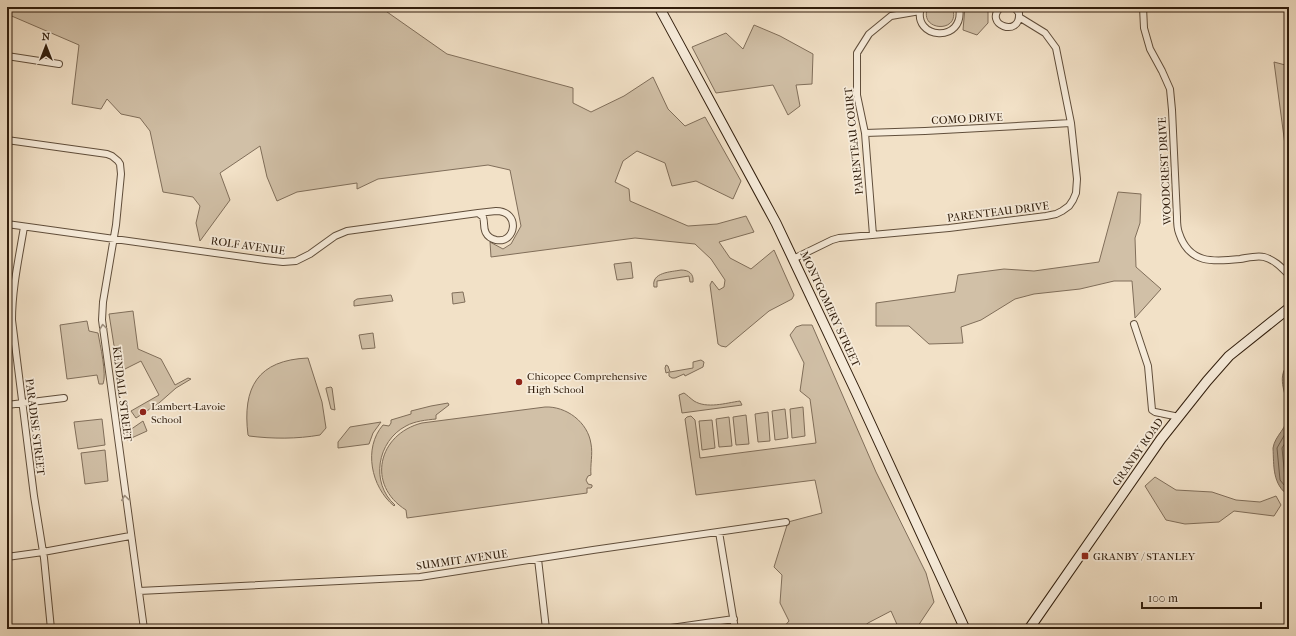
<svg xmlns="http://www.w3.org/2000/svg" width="1296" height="636" font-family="'IM FELL French Canon',serif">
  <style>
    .green { fill: #d1c0a7; stroke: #806e5a }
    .water { fill: #b09e87; stroke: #7d6a56 }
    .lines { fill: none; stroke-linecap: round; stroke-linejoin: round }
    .shore { stroke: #705e4a; stroke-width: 1 }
    .street-casing { stroke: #604e3b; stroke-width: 8 }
    .secondary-casing { stroke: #301d0c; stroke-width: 11 }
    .street { stroke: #f7ecdb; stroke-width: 6 }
    .secondary { stroke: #f7ecdb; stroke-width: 9 }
    .oneway { stroke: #9d8f7e }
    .poi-dot { fill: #8f2418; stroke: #f7ecdb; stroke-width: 1.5 }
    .labels { text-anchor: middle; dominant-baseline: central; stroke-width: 3.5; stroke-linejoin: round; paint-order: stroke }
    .street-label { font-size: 11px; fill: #301d0c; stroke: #f7ecdb }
    .poi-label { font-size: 11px; fill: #301d0c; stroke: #f7ecdb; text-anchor: start }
  </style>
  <rect width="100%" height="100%" fill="#f2e1c7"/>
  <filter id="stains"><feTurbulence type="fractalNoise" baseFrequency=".005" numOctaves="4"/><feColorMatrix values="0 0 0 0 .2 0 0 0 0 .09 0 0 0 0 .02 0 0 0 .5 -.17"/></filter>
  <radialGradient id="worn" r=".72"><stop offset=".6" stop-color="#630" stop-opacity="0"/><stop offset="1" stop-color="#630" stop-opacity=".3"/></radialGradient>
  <!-- green -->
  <path class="green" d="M7,7H380L447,54L573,88V103L591,112L624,96L653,77L668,109L685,126L705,117L741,181L733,199L696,181L672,186L665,163L637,151L623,161L615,182L629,189L630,201L688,226L717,224L746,216L754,232L719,242L730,258L751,269L774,250L794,295L792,299L769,311L726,347L721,346L718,344L710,285L712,281L719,290L724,287L725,280L711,259L695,244L635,238L491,257L490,242L503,249L511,244L521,226L510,170L488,165L378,179L357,189V183L297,192L277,201L267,177L260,146L220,173L230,200L200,241L196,223L200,206L193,197L163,192L150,131L140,118L121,114L107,99L101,109L72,104L79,45L7,14Z
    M928,7H952C963,34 917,32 928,7Z
    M965,7H990L988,11V23L977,35L963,30Z
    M754,25L780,36L813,54L812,84L796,85L800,106L788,115L773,85L716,93L692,47L726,33L743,49Z
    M1274,62L1289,66V175Z
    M1118,192L1141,194L1140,223L1135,238L1136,267L1161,289L1135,318L1132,281H1114L1080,289L1034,294L1015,299L981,320L961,327L963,343L929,344L909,326H876V303L955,292L958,275L1004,269L1034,271L1099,262Z
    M631,262L633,278L617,280L614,264Z
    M681,270C689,270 694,274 693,282H690L689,276L657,281V287H654C651,272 671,272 681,270Z
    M463,292L465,302L453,304L452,293Z
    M391,295L393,301L354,306V301L357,299Z
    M133,311L138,349L161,359L175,385L188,378L191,379L176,388L159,403L136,418L131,411L159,395L141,361L123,370L118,371L109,314Z
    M87,321L89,331L98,333C100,344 107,375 103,384H99L97,375L67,379L60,325Z
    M802,325H812L876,472L926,573L934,602L916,629H899L891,611L868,623L861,629H782L789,621L780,603L782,575L774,567L788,522L822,513L815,480L696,495L685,419L687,417L691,416L695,420L700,458L816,443L810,399L800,391L804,363L790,335L796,327Z
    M373,333L375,348L362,349L359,335Z
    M308,358L322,402L326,428L320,435C297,439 273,439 249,436L248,435C242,387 258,360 308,358Z
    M701,360L704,362L703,367L685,376L684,374L675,378H672L669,376V372L666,373L665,368L666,365L668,366L670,372L693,368V362Z
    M331,387L332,388L335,410L331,409L326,389V388Z
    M684,393C687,395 690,398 694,401C707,409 726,403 740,401L742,405L682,413L679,395Z
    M448,403L449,405L436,415V419C426,420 415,421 406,426C377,441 370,483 395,505L394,506C371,487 363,448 383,425L389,426L391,423V420L411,414V411L431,406Z
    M545,407C566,406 588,422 591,444C593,454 590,465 591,475L588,476L586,480L588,484L592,485V487L591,488H587V493L407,518L406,510C366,485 378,434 422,423Z
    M803,407L805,436L792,438L790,409Z
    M785,409L788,438L775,440L772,411Z
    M768,412L770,441L758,442L755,414Z
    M746,415L749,444L736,445L733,417Z
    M729,417L732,446L719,447L716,419Z
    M102,419L105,445L78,449L74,422Z
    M712,420L715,448L702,450L699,421Z
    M143,421L147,431L127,440V432Z
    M381,422L373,433L369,444L338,448V442L350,427Z
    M105,450L108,481L85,484L81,453Z
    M1155,477L1176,490L1212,492L1236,500L1260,502L1276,496L1281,505L1274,516L1234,511L1219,522L1185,524L1166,520L1145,486Z"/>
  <!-- water -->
  <path class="water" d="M1289,363V496C1272,484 1274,466 1273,448C1275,435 1288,428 1288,414C1289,396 1274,379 1289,363Z"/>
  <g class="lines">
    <!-- shore -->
    <path class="shore" d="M1289,427L1277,448L1280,480L1289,491
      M1289,437L1282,448L1285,478L1289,484"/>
    <!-- street casing -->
    <g class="street-casing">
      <path id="street" d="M921,7C911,40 966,44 959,7
        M1001,7C982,24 1021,39 1019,13L1014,7
        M1143,7L1144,28L1150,49L1162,71L1170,89L1172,110L1177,217C1177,222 1177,228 1179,233C1189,264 1213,262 1240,259C1247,258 1257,255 1264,257C1275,260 1282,268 1289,275
        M7,56L59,64
        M865,133L925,131L1071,123
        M7,140L107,154L112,156L118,161L120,164L121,174L116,225L103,302L102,320L144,629
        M496,211C521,211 516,244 496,240C492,239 488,237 486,233C483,228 485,223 483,217L478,213Z
        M7,224L265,260L283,262L296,261L310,254L335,236L347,231L478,213
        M24,227C19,257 12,289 12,320L34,496L44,558L51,629
        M873,235L865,133L857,95V53L869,34L891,16L920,11
        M793,259L832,240L839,238L949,228L1046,216L1056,214L1062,211L1069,206L1073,200L1076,193L1077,179L1071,123L1056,48L1045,33L1019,17
        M1134,324L1148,366L1152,410L1155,412L1179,417
        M7,405L64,398
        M719,532L735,629
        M7,557L43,552L130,536
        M538,559L546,629
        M139,591L420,577L593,550L786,522
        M664,629L734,619"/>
    </g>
    <!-- secondary casing -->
    <g class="secondary-casing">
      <path id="secondary" d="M659,7L776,223L856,392L965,629
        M1029,629L1161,439L1207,381L1229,356L1289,308"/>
    </g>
    <!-- street -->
    <use href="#street" class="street"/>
    <!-- secondary -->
    <use href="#secondary" class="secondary"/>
  </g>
  <!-- one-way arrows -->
  <defs><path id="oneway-chevron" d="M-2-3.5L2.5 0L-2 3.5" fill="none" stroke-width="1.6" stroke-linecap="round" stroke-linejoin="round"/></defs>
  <g class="oneway">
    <use href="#oneway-chevron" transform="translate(103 327) rotate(-97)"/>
    <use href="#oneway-chevron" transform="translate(125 498) rotate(-97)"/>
  </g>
  <!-- markers -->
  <g class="poi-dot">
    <circle cx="519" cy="382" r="4"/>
    <circle cx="143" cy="412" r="4"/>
    <rect x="1081" y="552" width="8" height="8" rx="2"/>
  </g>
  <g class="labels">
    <!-- street labels -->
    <g class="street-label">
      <text transform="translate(967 119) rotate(-3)">COMO DRIVE</text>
      <text transform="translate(854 141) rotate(-96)">PARENTEAU COURT</text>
      <text transform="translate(1165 171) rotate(-93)">WOODCREST DRIVE</text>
      <text transform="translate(998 212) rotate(-7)">PARENTEAU DRIVE</text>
      <text transform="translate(248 246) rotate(8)">ROLF AVENUE</text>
      <text transform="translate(830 309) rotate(65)">MONTGOMERY STREET</text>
      <text transform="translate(122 394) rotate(83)">KENDALL STREET</text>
      <text transform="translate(35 427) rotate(83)">PARADISE STREET</text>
      <text transform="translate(1138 452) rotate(-55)">GRANBY ROAD</text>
      <text transform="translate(462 560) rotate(-8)">SUMMIT AVENUE</text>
    </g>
    <!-- poi labels -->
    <g class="poi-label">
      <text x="527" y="376">Chicopee Comprehensive<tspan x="527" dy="13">High School</tspan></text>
      <text x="151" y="406">Lambert-Lavoie<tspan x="151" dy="13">School</tspan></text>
      <text x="1093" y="556">GRANBY / STANLEY</text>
    </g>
  </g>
  <!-- margin -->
  <rect width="1296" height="636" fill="none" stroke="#f2e1c7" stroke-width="24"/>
  <rect x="8" y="8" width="1280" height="620" fill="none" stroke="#301d0c" stroke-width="2"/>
  <rect x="12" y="12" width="1272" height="612" fill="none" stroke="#301d0c"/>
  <!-- north arrow -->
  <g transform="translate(46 46)" stroke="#f7ecdb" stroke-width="3" paint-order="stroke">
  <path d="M0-3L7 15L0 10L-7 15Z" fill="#301d0c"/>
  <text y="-6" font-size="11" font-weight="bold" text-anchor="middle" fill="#301d0c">N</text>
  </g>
  <!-- scale -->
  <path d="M1142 602v6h119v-6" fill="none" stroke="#301d0c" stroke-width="2"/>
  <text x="1148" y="602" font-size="12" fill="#301d0c" stroke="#f7ecdb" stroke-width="3" paint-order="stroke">100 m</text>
  <rect width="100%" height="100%" filter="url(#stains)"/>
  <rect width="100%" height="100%" fill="url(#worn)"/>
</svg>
